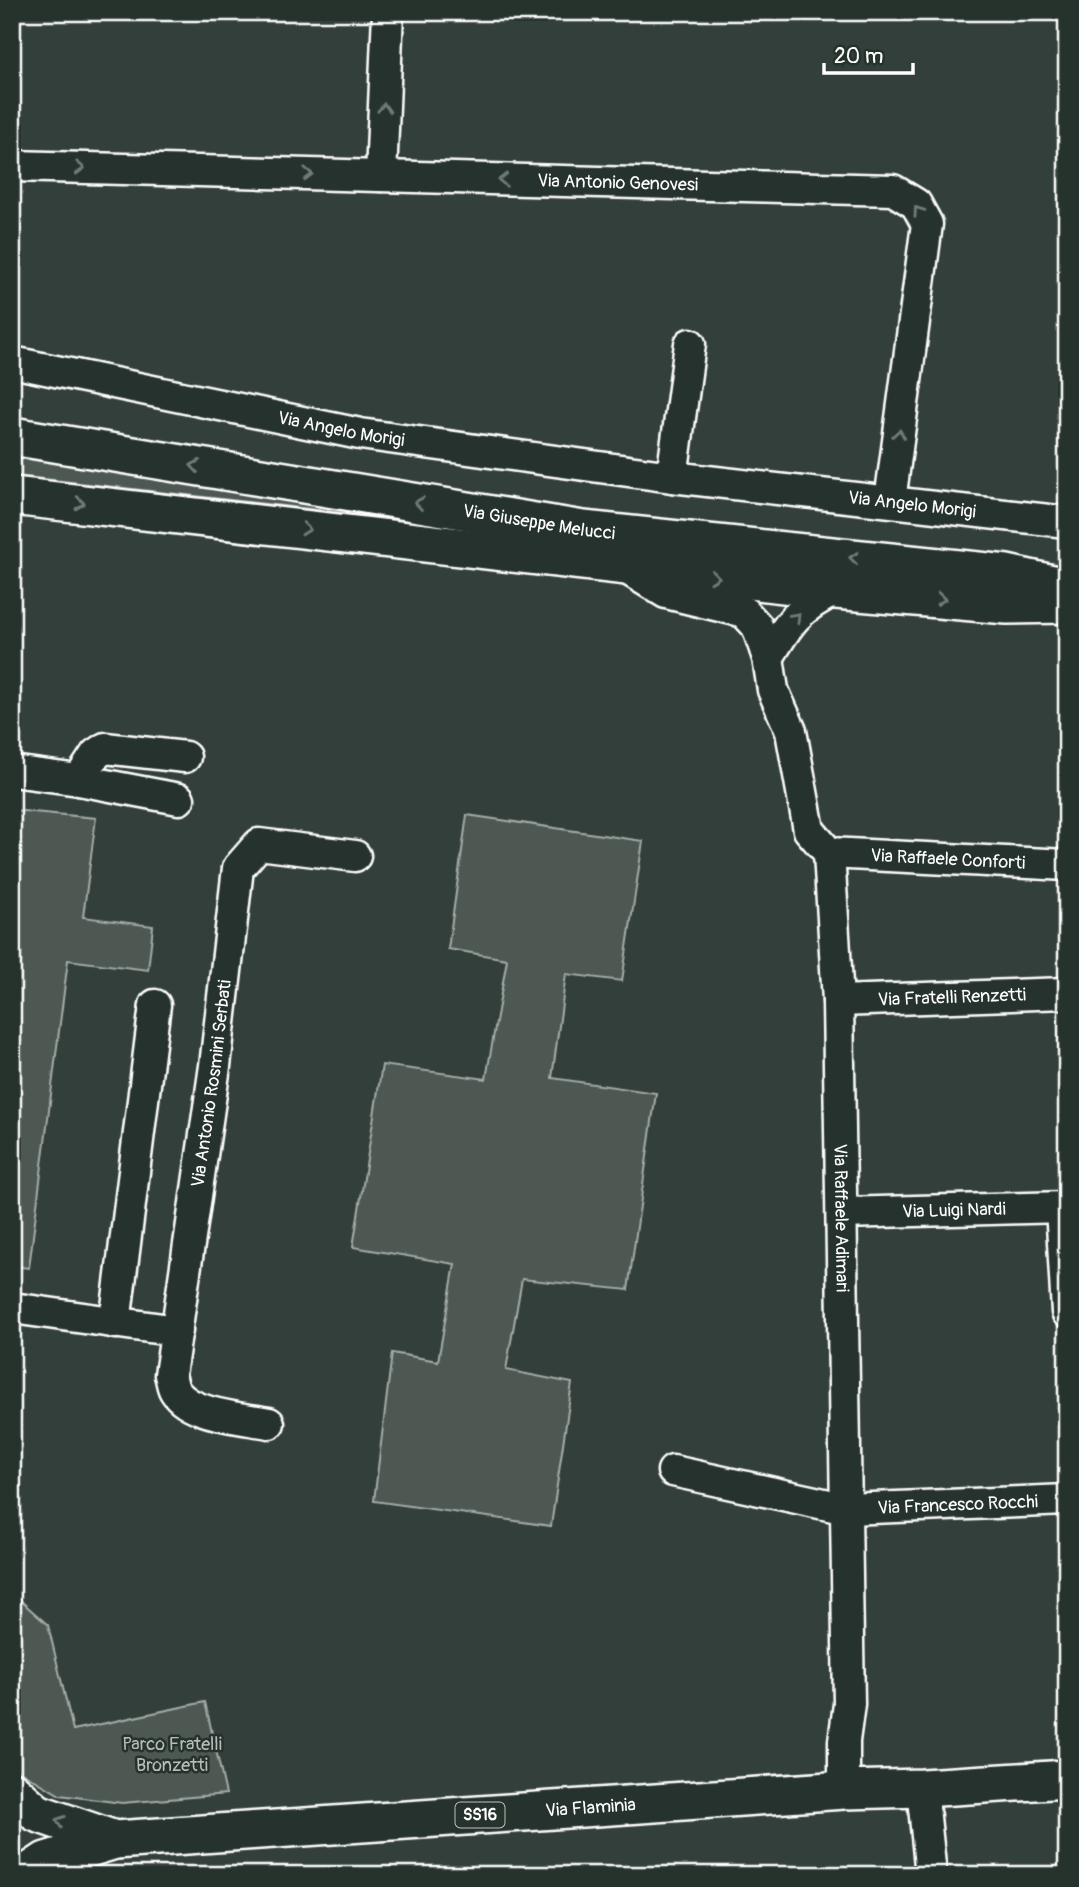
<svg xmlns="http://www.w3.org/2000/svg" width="1079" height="1887" font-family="Pangolin,sans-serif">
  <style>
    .green { fill: #4d5853; stroke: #a6aca9; stroke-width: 2 }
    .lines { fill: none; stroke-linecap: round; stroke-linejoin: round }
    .minor-casing { stroke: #fff; stroke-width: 35 }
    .major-casing { stroke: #fff; stroke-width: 42 }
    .minor { stroke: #26332d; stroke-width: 30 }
    .major { stroke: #26332d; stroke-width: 37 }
    .oneway { stroke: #727a76 }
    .labels { text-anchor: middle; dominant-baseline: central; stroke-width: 5; stroke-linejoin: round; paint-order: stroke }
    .shield { fill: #26332d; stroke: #bec2c0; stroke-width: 2 }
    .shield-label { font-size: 16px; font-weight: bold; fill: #fff }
    .street-label { font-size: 18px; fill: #fff; stroke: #26332d }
    .park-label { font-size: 18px; fill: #b8bcba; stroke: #26332d }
  </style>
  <rect width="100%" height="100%" fill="#333f3a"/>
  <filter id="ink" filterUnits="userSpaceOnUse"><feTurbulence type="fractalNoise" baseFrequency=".0143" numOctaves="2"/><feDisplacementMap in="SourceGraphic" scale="14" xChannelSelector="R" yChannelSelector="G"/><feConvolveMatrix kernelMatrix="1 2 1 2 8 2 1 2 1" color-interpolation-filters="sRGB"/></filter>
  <g filter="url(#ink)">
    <!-- green -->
    <path class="green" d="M20,454L419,521L17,476Z
      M12,810L96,818L83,917L153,926L148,970L68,960L29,1268L12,1266Z
      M467,815L643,841L622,981L566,974L552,1078L656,1093L628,1290L522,1279L506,1370L572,1383L551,1526L374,1501L392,1353L438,1361L455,1264L353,1247L382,1065L486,1079L507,959L448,949Z
      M12,1593L48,1625L73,1730L205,1702L226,1794L122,1803L60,1795L15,1768L12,1764Z"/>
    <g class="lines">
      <!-- minor casing -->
      <g class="minor-casing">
        <g id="minor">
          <path id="s1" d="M12,166L893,190L916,204L927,224L890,501"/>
          <path d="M381,176L388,12"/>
          <path id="s2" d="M12,362L360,434L672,477L1067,522"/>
          <path d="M672,477L690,344"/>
          <path id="s3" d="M624,567L666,593L744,612L757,626L768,658L773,690L791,731L809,830L829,853L838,1001L849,1704L844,1741V1790"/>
          <path d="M768,658C789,622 798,608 836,590"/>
          <path d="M12,771L79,780L179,799"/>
          <path d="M79,780L96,754L105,748L185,757"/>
          <path id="s4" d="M829,853L1067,865"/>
          <path id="s5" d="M838,1001L1067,993"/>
          <path d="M1061,1207L1067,1312"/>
          <path id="s6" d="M842,1213L1067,1207"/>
          <path d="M12,1308L177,1331"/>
          <path d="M115,1323L155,1005"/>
          <path id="s7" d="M269,1423C243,1418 190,1415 175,1391C172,1387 172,1380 170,1375L215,1066L238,868L259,844L355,856"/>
          <path id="s8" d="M673,1471L847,1509L1067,1500"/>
          <path d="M922,1788L931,1875"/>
        </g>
      </g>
      <!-- major casing -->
      <g class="major-casing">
        <g id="major">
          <path id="s9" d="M12,436L583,530L1007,574L1067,587"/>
          <path d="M12,496L836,590L1007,605L1067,604"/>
          <path d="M12,1791L37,1813L115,1840"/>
          <path id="s10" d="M25,1875L46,1861L115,1840L844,1790L922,1788L1067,1779"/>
        </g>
      </g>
      <!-- minor -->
      <use href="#minor" class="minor"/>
      <!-- major -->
      <use href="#major" class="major"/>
    </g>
    <!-- one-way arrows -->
    <defs><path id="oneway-chevron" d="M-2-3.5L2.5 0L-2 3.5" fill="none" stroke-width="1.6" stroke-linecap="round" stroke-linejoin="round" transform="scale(1.75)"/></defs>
    <g class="oneway">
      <use href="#oneway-chevron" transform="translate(384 108) rotate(-88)"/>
      <use href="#oneway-chevron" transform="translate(80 168) rotate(2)"/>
      <use href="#oneway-chevron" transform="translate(308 174) rotate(2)"/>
      <use href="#oneway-chevron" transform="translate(503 180) rotate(-178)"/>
      <use href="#oneway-chevron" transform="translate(918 211) rotate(-125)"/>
      <use href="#oneway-chevron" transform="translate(899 434) rotate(-82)"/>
      <use href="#oneway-chevron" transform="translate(195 466) rotate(-171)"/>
      <use href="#oneway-chevron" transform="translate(80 503) rotate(6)"/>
      <use href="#oneway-chevron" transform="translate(419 503) rotate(-171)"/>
      <use href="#oneway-chevron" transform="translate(306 529) rotate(6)"/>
      <use href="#oneway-chevron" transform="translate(854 558) rotate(-174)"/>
      <use href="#oneway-chevron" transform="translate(715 577) rotate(6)"/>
      <use href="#oneway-chevron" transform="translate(941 599) rotate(5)"/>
      <use href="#oneway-chevron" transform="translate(796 617) rotate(-46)"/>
      <use href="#oneway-chevron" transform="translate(60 1821) rotate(-161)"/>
    </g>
  </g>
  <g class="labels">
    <!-- shield labels -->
    <rect class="shield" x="455.5" y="1802.5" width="49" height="25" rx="5"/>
    <g class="shield-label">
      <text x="480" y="1815">SS16</text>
    </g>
    <!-- street labels -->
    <g class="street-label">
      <text stroke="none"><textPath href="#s1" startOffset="606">Via Antonio Genovesi</textPath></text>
      <text stroke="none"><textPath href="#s2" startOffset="336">Via Angelo Morigi</textPath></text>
      <text stroke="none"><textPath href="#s2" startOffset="912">Via Angelo Morigi</textPath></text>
      <text stroke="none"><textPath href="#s9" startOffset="534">Via Giuseppe Melucci</textPath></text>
      <text stroke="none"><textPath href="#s4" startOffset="119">Via Raffaele Conforti</textPath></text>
      <text stroke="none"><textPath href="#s5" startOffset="114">Via Fratelli Renzetti</textPath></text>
      <text stroke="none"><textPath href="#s7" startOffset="413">Via Antonio Rosmini Serbati</textPath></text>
      <text stroke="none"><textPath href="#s6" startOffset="112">Via Luigi Nardi</textPath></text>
      <text stroke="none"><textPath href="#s3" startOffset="756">Via Raffaele Adimari</textPath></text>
      <text stroke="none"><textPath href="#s8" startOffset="289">Via Francesco Rocchi</textPath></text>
      <text stroke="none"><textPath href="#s10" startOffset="574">Via Flaminia</textPath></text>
    </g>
    <!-- park labels -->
    <g class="park-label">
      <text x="172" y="1744">Parco Fratelli<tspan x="172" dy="21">Bronzetti</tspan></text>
    </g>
  </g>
  <!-- margin -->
  <rect width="1079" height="1887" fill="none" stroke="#26332d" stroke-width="42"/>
  <rect x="21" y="21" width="1037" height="1845" fill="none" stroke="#fff" stroke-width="2.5" filter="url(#ink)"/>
  <!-- scale -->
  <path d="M824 63v10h89v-10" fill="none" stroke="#ffffff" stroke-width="3.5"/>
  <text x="834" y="63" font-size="21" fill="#ffffff" stroke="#26332d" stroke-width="5" paint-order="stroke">20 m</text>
</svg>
